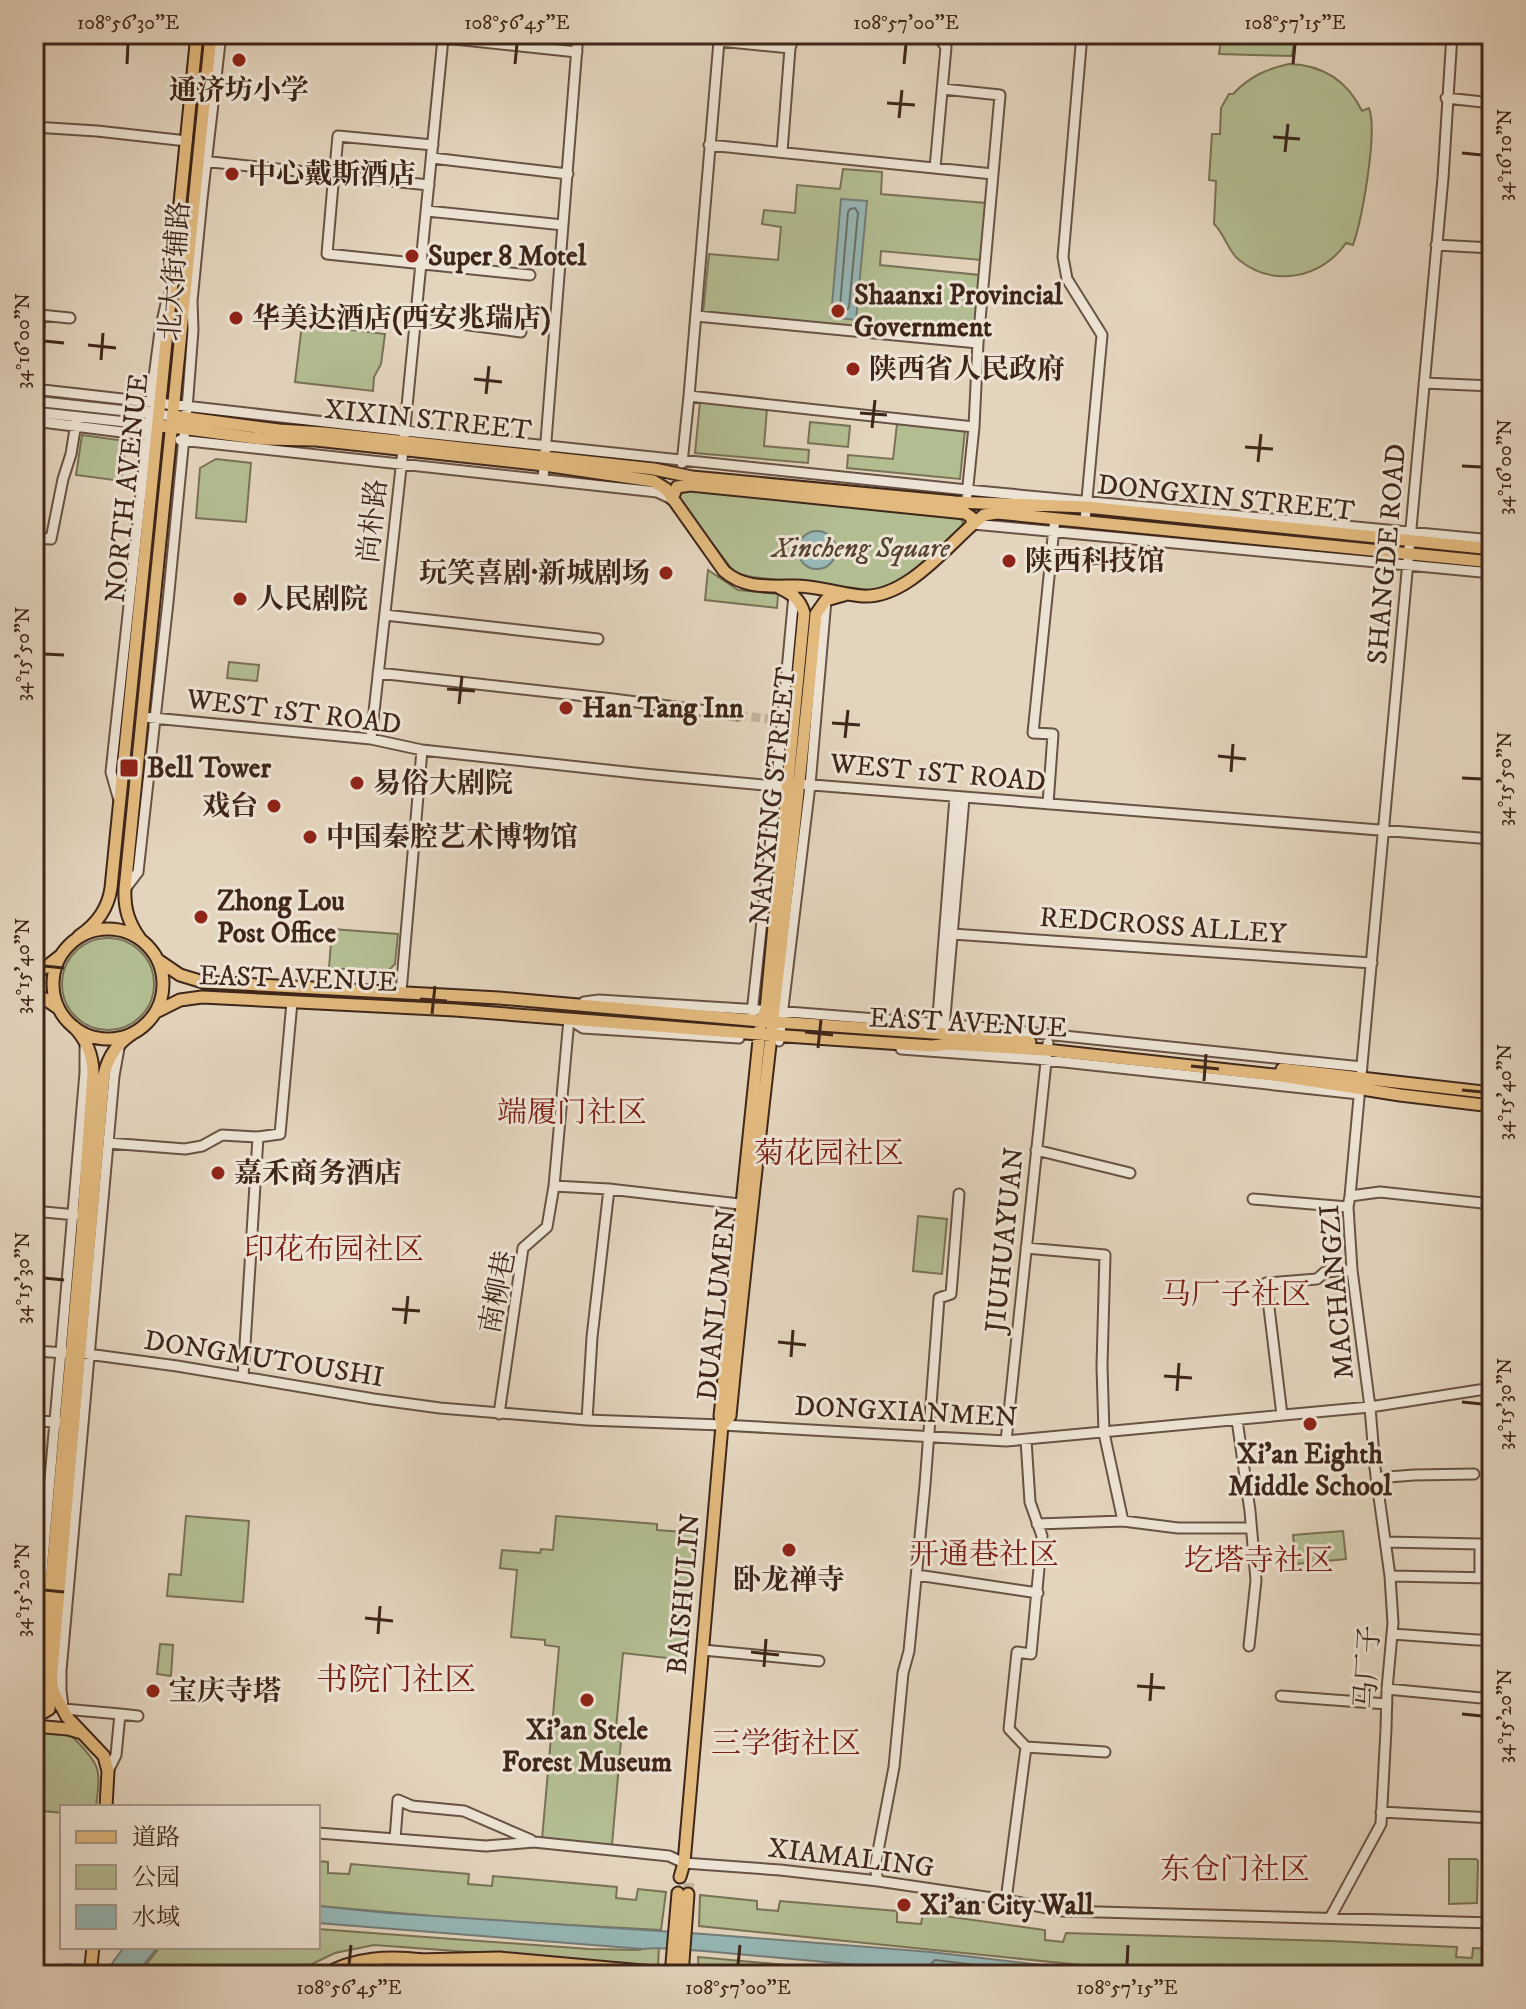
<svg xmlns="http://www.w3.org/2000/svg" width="1526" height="2009" font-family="'IM FELL DW Pica','Noto Serif SC',serif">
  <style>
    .green { fill: #b3bd92; stroke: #797256; stroke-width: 2 }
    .water { fill: #96b7b6; stroke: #737d78; stroke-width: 2 }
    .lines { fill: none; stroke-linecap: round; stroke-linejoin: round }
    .shore { stroke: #6a6e68; stroke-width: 2 }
    .minor-tunnel { stroke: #c2b19c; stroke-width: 9; stroke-dasharray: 9 4.5; stroke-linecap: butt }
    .major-tunnel { stroke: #c2b19c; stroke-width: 11; stroke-dasharray: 11 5.5; stroke-linecap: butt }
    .minor-casing { stroke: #685243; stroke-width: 13 }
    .major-casing { stroke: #3f261a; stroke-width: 15 }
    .minor { stroke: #ede3d4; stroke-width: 9 }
    .major { stroke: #e2ba7e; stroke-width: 11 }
    .ticks { fill: none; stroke: #3f261a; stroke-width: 3 }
    .poi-dot { fill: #8f2418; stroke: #ede3d4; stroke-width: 3 }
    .labels { text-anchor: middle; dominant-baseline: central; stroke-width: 6; stroke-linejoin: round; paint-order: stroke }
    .poi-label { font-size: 28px; font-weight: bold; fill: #3f261a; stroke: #ede3d4; text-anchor: start }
    .street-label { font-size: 28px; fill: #3f261a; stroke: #ede3d4 }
    .park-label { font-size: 28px; font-style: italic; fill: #564432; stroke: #ede3d4 }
    .neighbourhood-label { font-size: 30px; fill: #7a1f14; stroke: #ede3d4 }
    .quarter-label { font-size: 32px; fill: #7a1f14; stroke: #ede3d4 }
    .neatline { fill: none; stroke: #3f261a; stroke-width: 3 }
    .ticks-label { font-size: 20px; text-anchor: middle; fill: #3f261a }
  </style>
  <rect width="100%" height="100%" fill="#e3d4bd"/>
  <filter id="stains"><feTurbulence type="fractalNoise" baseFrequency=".0025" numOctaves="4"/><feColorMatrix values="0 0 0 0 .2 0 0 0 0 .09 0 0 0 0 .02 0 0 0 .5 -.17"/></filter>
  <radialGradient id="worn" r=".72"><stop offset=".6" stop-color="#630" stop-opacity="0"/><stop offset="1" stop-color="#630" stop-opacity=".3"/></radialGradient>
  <!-- green -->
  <path class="green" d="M1222,34H1295L1292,56L1219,54Z
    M1289,64C1323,65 1347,80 1362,111L1369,108C1378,132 1362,219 1353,245L1346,243C1322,278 1274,288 1239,260C1227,250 1225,234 1214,224L1216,181L1209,180L1212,134H1220L1221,108L1229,94H1233C1249,77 1266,69 1289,64Z
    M843,169L882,172L881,194L986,203L981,260L881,251L880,265L980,275L975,337L703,313L709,254L778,260L781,227L762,224L764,210L795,213L797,185L840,189Z
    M302,324L385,334L381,364L374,377L373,391L295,382Z
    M700,402L767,408L764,446L809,450L808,463L695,453Z
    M810,422L850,426L848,447L808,443Z
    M897,424L965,430L960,479L847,468L848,455L893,459Z
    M82,435L126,441L121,481L76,475Z
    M216,459L251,463L246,522L196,518L200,468Z
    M678,490L960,516L963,523L962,527L898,585L890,588L870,590L753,577L738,574L731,568L677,496Z
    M708,570L738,590L778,594L777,608L705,600Z
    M229,662L259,665L257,681L227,678Z
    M332,929L398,934L395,964L387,972L329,968Z
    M62 984a46 46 0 1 1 92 0a46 46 0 1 1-92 0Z
    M918,1216L947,1219L942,1274L913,1271Z
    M186,1516L249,1521L243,1602L167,1596L169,1574L181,1575Z
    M556,1516L657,1524V1530L696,1533L685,1660L623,1653L615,1740L621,1741L612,1845L542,1839L559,1647L545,1645V1640L511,1637L517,1570L500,1568L502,1550L540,1553L541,1549L553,1550Z
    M1343,1531L1346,1559L1296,1564L1293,1535Z
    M160,1644L173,1645L171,1676L157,1674Z
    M34,1730L70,1734C78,1743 91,1754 96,1766C101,1777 97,1795 96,1807H62V1813L34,1810Z
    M1449,1859H1476L1478,1861L1477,1903L1449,1904Z
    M318,1861L328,1862V1873L349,1874L351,1864L469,1874L468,1884L492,1886L493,1876L617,1887L616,1898L636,1900L638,1889L666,1892L661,1930L477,1920L318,1906Z
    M700,1895L757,1901V1909L778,1911L780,1901L897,1911V1922L921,1924L923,1913L1045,1930V1940L1063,1942L1066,1933L1331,1941L1457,1947L1456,1957L1472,1958L1473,1948L1492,1949V1975H1332L1120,1969L699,1926Z
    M318,1929L589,1949L640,1950L641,1946H659L658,1966L374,1945L335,1953L289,1975H138L160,1947H318Z
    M698,1957L900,1975H699Z"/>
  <!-- water -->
  <path class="water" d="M841,199L867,201L856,320L831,317Z
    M798 550a19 19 0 1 1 38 0a19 19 0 1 1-38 0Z
    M318,1906L388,1913L704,1934L931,1952L1117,1974L1153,1975H968L704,1951L655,1948L643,1949L318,1923Z
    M124,1947H158L135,1975H34V1969L68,1964L108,1969Z"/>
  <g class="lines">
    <!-- shore -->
    <path class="shore" d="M855,208L858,213L849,307L847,310H844L840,306L848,212L850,209Z
      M934,1975L931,1964L935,1960L1059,1975"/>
    <!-- minor-tunnel -->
    <path class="minor-tunnel" d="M738,715L769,719"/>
    <!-- major-tunnel -->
    <path class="major-tunnel" d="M688,1894L689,1878"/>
    <!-- minor casing -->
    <g class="minor-casing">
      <path id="minor" d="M407,34L577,52
        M1082,34L1063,257L1067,279L1102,335L1085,521
        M943,89L1000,95L978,343L974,427L967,495
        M1446,98L1492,103
        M34,127L97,131L187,141
        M709,145L993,174
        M782,152L790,48L795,34
        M432,158L568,174
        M202,161L326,174
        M335,168L338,136L433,145
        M935,168L946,47L936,34
        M342,176L429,185
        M333,184L327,254L530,275
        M427,211L563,225
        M1436,245L1492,248
        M696,316L978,343
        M416,318L521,332
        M1424,383L1492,386
        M34,387L40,315L70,318
        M34,389L405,431L967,490L1492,540
        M689,396L974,427
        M34,401L173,416
        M34,412L154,425
        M34,421L154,436
        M404,437L443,38
        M180,440L657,492L672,499
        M682,463L689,396L719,41L790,48
        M543,479L578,34
        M973,524L1492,573
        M34,538L51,539L63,479L71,454L77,417
        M385,615L598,639
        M378,673L613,699L738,715
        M143,717L371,739L422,750L644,774L787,787L800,784L1492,839
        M371,739L403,450
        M118,797L111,772L152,392L160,331L166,304
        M1048,804L1053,734L1033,733L1055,518
        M125,889L138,872L168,602L188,396L193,330L192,301L202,199L221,34
        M952,934L1372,963
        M401,992L422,750
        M584,1002L599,1000L775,1011L978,1027L1362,1067
        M752,1013L775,801L794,595
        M569,1019L583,1028L739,1038
        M944,1028L964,798
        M937,1029L955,797
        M779,1041L810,785L826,600
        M901,1049L1036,1059L1359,1094
        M108,1143L185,1149L202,1146L222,1135L258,1137L280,1134L292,1002
        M1036,1150L1130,1173
        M554,1186L609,1189L748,1205
        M1350,1196L1380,1192L1492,1204
        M1253,1199L1348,1207
        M34,1211L76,1215
        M1026,1248L1105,1255L1102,1366L1104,1433L1123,1521
        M34,1351L67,1353
        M80,1353L177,1366L374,1399L440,1408L587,1420L722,1425L1006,1441L1370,1407L1492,1388
        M243,1377L258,1137
        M499,1414L523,1248L547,1227L554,1186L569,1019
        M1282,1415L1266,1283L1317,1279L1325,1272L1352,1270
        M587,1420L592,1337L609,1189
        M1237,1420L1250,1511L1256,1580L1249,1646
        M34,1421L59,1422
        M1026,1440L1030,1502L1042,1536L1031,1654L1017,1652L1009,1729L1026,1747L1105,1752
        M1006,1441L1048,1043
        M1376,1478L1414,1475L1474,1474
        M1037,1524L1123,1521L1178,1528H1251
        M1386,1542L1480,1544V1578
        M917,1575L1038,1593
        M1390,1576L1492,1578
        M1392,1634L1477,1640H1492
        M703,1650L819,1661
        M34,1665L85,1073V1047
        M1387,1689L1492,1699
        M1281,1696L1387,1704
        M60,1706L64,1709L120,1714L116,1755L108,1771
        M63,1706L61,1691V1671L114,1076L119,1048
        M120,1714L138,1716
        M1381,1812L1492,1818
        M318,1833L486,1846L534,1842L621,1851L669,1856L684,1863L780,1870L878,1881L1006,1900L1062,1911L1492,1923
        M395,1839L398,1800L412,1806L464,1811L531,1840
        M878,1881L875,1867L894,1767L903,1673L909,1651L925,1485L939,1298L951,1294L959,1194
        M1006,1900L1026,1747
        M1330,1918L1381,1824L1386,1729L1387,1689L1393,1623L1390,1576L1375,1468L1370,1407L1352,1270L1348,1207L1350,1196L1443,178L1452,34"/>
    </g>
    <!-- major casing -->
    <g class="major-casing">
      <path id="major" d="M173,416L279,430L324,433L654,469L692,477L955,502L1086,507L1492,549
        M158,425L262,439L316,440L544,465L653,481L666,489L724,571C744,589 770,586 795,586C818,586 839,594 862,596C904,599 943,551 973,524L984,515L997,513L1492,562
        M672,499L677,487L690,485L965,513L971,517L973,524
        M53 984a55 55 0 1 1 110 0a55 55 0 1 1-110 0Z
        M79,936C97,924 108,909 111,888L197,34
        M141,940C129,924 124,909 125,889L211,34
        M158,960L180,975L203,982L499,998L761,1021L962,1035L1030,1042
        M34,973L46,967L60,956
        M34,995L45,999L58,1008
        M156,1012L180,1000L202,997L455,1010L771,1035L932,1046L949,1044L1046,1050L1275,1075L1400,1095L1492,1106
        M1282,1069L1492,1093
        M722,1425L730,1416C756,1148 791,882 816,614L826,600L844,595
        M44,1688L40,1707L44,1712L49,1709L50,1690
        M34,1697L39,1693L42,1687L82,1232L93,1074C93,1055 87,1040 73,1026
        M34,1726L68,1729L82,1733
        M106,1807L108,1771L104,1756L67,1717L54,1693L51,1682L104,1075C108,1056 118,1042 135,1032
        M680,1877L684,1863L722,1425L720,1416L761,1021L766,1010L804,613C800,599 792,594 780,588
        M417,1960L499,1958L687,1975
        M456,1964L583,1975
        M90,1975L93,1947
        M324,1975C355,1957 389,1956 423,1960
        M373,1975C405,1969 441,1973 473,1975
        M671,1975L678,1893
        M682,1975L688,1894"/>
    </g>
    <!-- minor -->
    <use href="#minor" class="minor"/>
    <!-- major -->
    <use href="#major" class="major"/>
  </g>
  <!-- ticks -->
  <path class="ticks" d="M127,64L128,44M515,64L517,44M904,64L906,44M1293,64L1295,44M887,103L915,105M899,118L902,90M1273,137L1300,139M1285,152L1288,124M1462,153L1482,155M44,341L64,343M88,345L116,348M101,360L103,333M474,379L502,382M486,394L489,366M860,413L887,415M872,428L875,400M1245,447L1273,449M1258,462L1261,434M1462,466L1482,467M44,654L64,655M447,689L475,691M459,704L462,676M832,723L860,725M845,738L848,710M1218,756L1246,759M1231,772L1233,744M1462,778L1482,779M44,966L64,968M420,999L447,1001M432,1014L435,986M805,1032L833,1035M818,1048L821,1020M1191,1066L1219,1069M1204,1081L1206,1054M1462,1090L1482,1092M44,1278L64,1280M392,1309L420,1311M405,1324L408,1296M778,1342L806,1345M791,1357L793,1330M1164,1376L1192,1378M1177,1391L1179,1363M1462,1402L1482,1404M44,1590L64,1592M365,1618L393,1621M378,1634L380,1606M751,1652L779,1655M764,1667L766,1639M1137,1686L1165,1688M1150,1701L1152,1673M1462,1714L1482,1716M349,1965L351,1945M738,1965L740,1945M1127,1965L1128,1945"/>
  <!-- markers -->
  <g class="poi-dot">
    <circle cx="239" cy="60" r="8"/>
    <circle cx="232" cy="174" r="8"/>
    <circle cx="412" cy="256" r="8"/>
    <circle cx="838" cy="311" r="8"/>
    <circle cx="236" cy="318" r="8"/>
    <circle cx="853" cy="369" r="8"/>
    <circle cx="1009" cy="561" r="8"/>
    <circle cx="666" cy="573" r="8"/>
    <circle cx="240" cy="599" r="8"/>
    <circle cx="566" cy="708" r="8"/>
    <rect x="119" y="758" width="20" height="20" rx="4"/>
    <circle cx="357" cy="783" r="8"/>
    <circle cx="274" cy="806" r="8"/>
    <circle cx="310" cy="837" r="8"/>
    <circle cx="201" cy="917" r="8"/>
    <circle cx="218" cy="1173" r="8"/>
    <circle cx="1310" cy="1424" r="8"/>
    <circle cx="789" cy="1550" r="8"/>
    <circle cx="153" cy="1691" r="8"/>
    <circle cx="587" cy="1700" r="8"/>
    <circle cx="904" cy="1905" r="8"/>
  </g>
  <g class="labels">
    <!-- poi labels -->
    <g class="poi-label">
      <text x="239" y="90" text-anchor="middle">通济坊小学</text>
      <text x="248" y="174">中心戴斯酒店</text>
      <text x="428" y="256">Super 8 Motel</text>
      <text x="854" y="295">Shaanxi Provincial<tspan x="854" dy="32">Government</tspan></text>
      <text x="252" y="318">华美达酒店(西安兆瑞店)</text>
      <text x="869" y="369">陕西省人民政府</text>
      <text x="1025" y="561">陕西科技馆</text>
      <text x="650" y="573" text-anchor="end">玩笑喜剧·新城剧场</text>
      <text x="256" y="599">人民剧院</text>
      <text x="582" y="708">Han Tang Inn</text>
      <text x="147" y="768">Bell Tower</text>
      <text x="373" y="783">易俗大剧院</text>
      <text x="258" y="806" text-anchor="end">戏台</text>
      <text x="326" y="837">中国秦腔艺术博物馆</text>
      <text x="217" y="901">Zhong Lou<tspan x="217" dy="32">Post Office</tspan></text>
      <text x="234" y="1173">嘉禾商务酒店</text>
      <text x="1310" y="1454" text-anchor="middle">Xi'an Eighth<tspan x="1310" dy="32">Middle School</tspan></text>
      <text x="789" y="1580" text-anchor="middle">卧龙禅寺</text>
      <text x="169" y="1691">宝庆寺塔</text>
      <text x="587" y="1730" text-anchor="middle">Xi'an Stele<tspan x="587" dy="32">Forest Museum</tspan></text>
      <text x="920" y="1905">Xi'an City Wall</text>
    </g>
    <!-- street labels -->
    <g class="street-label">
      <text transform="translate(175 271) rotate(-86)">北大街辅路</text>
      <text transform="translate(428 420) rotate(6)">XIXIN STREET</text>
      <text transform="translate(127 488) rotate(-84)">NORTH AVENUE</text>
      <text transform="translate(1226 498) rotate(6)">DONGXIN STREET</text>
      <text transform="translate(373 521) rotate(-84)">尚朴路</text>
      <text transform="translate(1387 554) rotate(-85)">SHANGDE ROAD</text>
      <text transform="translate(294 712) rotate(7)">WEST 1ST ROAD</text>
      <text transform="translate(938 773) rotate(5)">WEST 1ST ROAD</text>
      <text transform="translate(773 796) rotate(-84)">NANXING STREET</text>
      <text transform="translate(1163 926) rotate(4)">REDCROSS ALLEY</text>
      <text transform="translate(298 979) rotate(2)">EAST AVENUE</text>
      <text transform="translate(968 1023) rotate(3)">EAST AVENUE</text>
      <text transform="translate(1005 1240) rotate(-84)">JIUHUAYUAN</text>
      <text transform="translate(498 1292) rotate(-79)">南柳巷</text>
      <text transform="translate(1337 1292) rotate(-95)">MACHANGZI</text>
      <text transform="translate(717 1305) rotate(-84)">DUANLUMEN</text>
      <text transform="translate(264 1359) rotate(9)">DONGMUTOUSHI</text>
      <text transform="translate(906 1412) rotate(3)">DONGXIANMEN</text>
      <text transform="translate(684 1594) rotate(-85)">BAISHULIN</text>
      <text transform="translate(1368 1667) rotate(-87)">马厂子</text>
      <text transform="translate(851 1858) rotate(7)">XIAMALING</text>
    </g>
    <!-- park labels -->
    <g class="park-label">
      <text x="861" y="548">Xincheng Square</text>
    </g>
    <!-- neighbourhood labels -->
    <g class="neighbourhood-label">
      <text x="572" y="1113">端履门社区</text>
      <text x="829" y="1154">菊花园社区</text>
      <text x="334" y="1250">印花布园社区</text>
      <text x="1236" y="1295">马厂子社区</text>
      <text x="984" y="1555">开通巷社区</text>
      <text x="1259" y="1561">圪塔寺社区</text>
      <text x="786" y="1744">三学街社区</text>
      <text x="1235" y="1870">东仓门社区</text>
    </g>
    <!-- quarter labels -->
    <g class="quarter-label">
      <text x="396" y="1681">书院门社区</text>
    </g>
  </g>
  <!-- margin -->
  <rect width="1526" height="2009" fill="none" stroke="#e3d4bd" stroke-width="88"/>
  <!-- legend -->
  <rect x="60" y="1805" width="260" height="144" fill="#ede3d4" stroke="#a7978a" stroke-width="2"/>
  <rect x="76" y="1831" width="40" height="12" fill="#e2ba7e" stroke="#a7978a" stroke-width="2"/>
  <text x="132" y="1845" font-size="24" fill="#3f261a">道路</text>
  <rect x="76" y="1865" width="40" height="24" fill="#b3bd92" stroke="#a7978a" stroke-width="2"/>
  <text x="132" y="1885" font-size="24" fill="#3f261a">公园</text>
  <rect x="76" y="1905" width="40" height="24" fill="#96b7b6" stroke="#a7978a" stroke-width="2"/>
  <text x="132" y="1925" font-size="24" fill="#3f261a">水域</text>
  <rect x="44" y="44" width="1438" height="1921" class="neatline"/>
  <g class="ticks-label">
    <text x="128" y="29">108°56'30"E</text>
    <text x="517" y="29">108°56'45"E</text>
    <text x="906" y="29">108°57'00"E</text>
    <text x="1295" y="29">108°57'15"E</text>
    <text transform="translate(1504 155) rotate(-90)" y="7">34°16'10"N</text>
    <text transform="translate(22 341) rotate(-90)" y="7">34°16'00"N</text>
    <text transform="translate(1504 467) rotate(-90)" y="7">34°16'00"N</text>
    <text transform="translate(22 654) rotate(-90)" y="7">34°15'50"N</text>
    <text transform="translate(1504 779) rotate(-90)" y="7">34°15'50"N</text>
    <text transform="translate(22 966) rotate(-90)" y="7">34°15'40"N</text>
    <text transform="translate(1504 1092) rotate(-90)" y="7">34°15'40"N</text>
    <text transform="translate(22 1278) rotate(-90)" y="7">34°15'30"N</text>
    <text transform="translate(1504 1404) rotate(-90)" y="7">34°15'30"N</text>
    <text transform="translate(22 1590) rotate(-90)" y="7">34°15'20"N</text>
    <text transform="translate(1504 1716) rotate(-90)" y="7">34°15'20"N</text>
    <text x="349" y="1994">108°56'45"E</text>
    <text x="738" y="1994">108°57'00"E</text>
    <text x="1127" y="1994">108°57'15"E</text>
  </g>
  <rect width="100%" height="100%" filter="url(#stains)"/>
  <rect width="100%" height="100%" fill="url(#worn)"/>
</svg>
